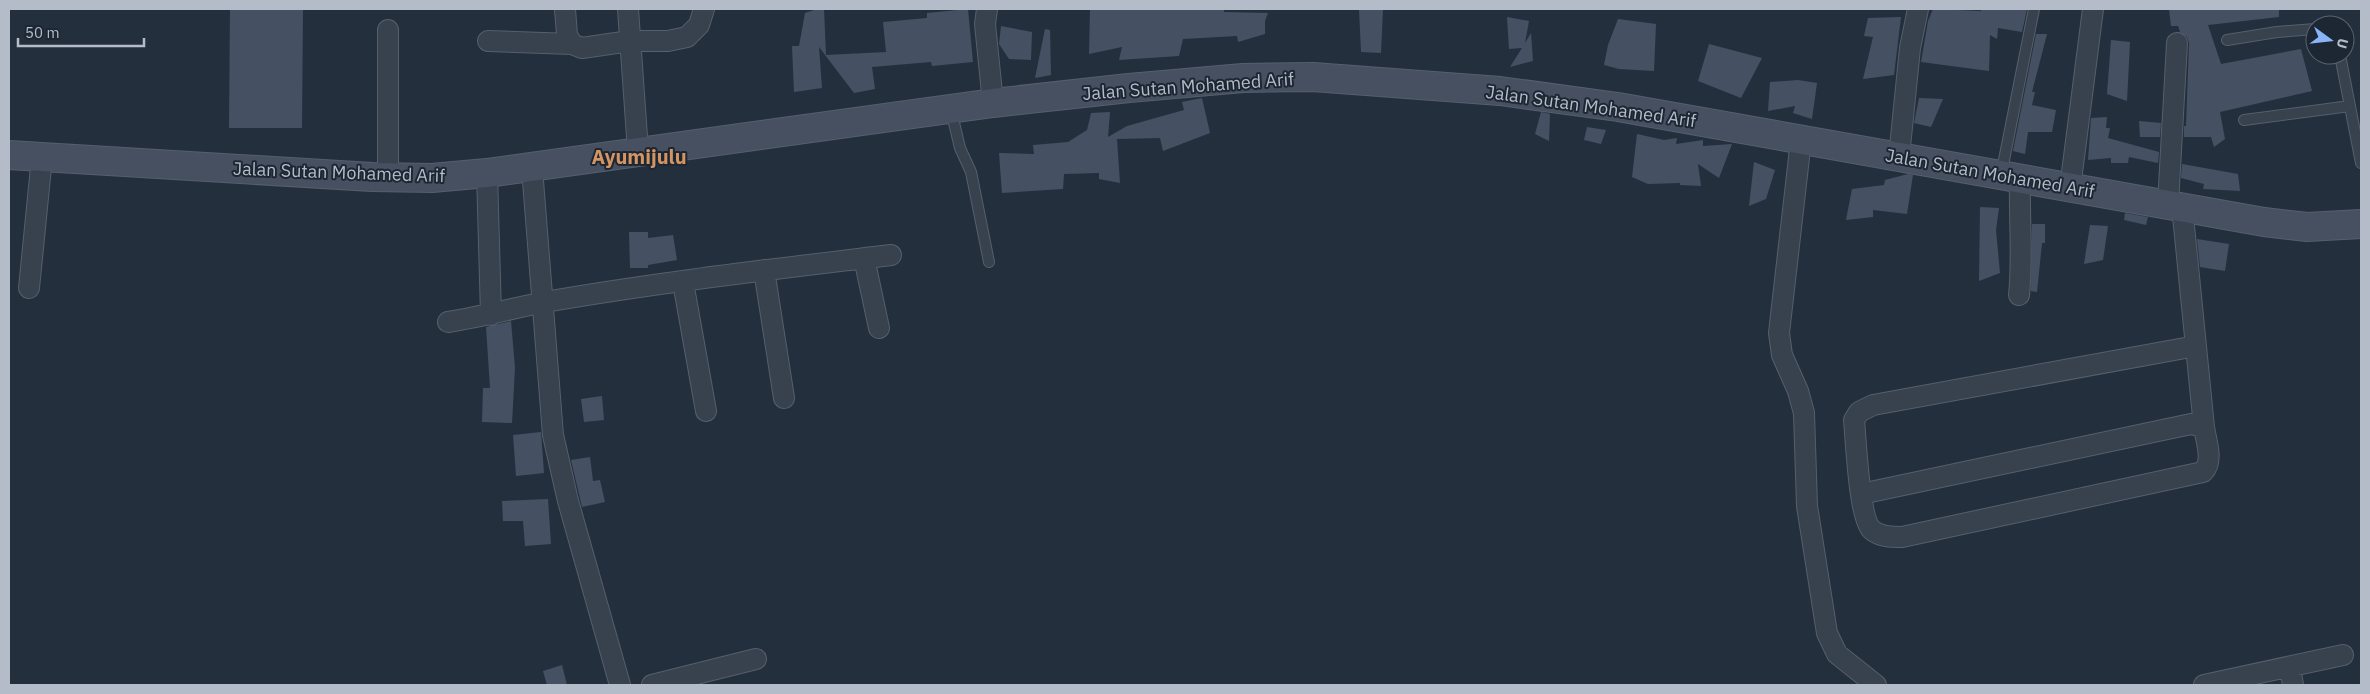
<svg xmlns="http://www.w3.org/2000/svg" width="2370" height="694" font-family="'IBM Plex Sans',sans-serif">
  <style>
    .building { fill: #455162 }
    .lines { fill: none; stroke-linecap: round; stroke-linejoin: round }
    .lane-casing { stroke: #565f6c; stroke-width: 12 }
    .street-casing { stroke: #565f6c; stroke-width: 22 }
    .secondary-casing { stroke: #565f6c; stroke-width: 30 }
    .lane { stroke: #38414e; stroke-width: 10 }
    .street { stroke: #38414e; stroke-width: 20 }
    .secondary { stroke: #465061; stroke-width: 28 }
    .labels { text-anchor: middle; dominant-baseline: central; stroke-width: 4; stroke-linejoin: round; paint-order: stroke }
    .street-label { font-size: 18px; fill: #b4bcc9; stroke: #1d2633 }
    .quarter-label { font-size: 20px; font-weight: bold; fill: #d59563; stroke: #1d2633 }
  </style>
  <rect width="100%" height="100%" fill="#242f3e"/>
  <!-- building -->
  <path class="building" d="M230,9H303L302,128H229Z
    M817,9H824L826,55L886,52L883,22L927,18V13L968,9L973,62L932,66L931,62L872,67L875,89L854,93L819,47L822,88L794,92L792,46H799L805,13Z
    M1090,9H1224V12L1268,13L1265,21V34L1238,42L1237,36L1183,39L1179,56L1119,60L1122,47L1089,54Z
    M1359,9H1383L1381,53L1361,52Z
    M1933,9L1981,11V9H2027L2022,32L1998,28L1997,39L1990,35L1989,71L1921,62L1928,21Z
    M2169,9H2279V17L2208,25L2221,64L2301,49L2312,91L2220,112L2225,139L2214,147L2211,137H2184V126H2186L2189,43L2187,37L2180,32L2178,26H2171Z
    M1507,17L1529,21L1525,43L1531,33L1533,61L1510,67L1522,48L1509,49Z
    M1901,17L1894,75L1863,79L1873,37L1864,36L1868,18Z
    M1618,19L1656,24L1654,71L1619,69L1604,65L1608,45Z
    M1001,26L1032,32L1031,60L1009,59L999,44Z
    M1045,29L1050,30L1051,75L1035,78Z
    M2036,34H2047L2032,92H2035L2032,105L2056,110L2052,132H2028L2025,154L2013,151Z
    M2111,40L2130,42L2127,101L2107,94Z
    M1709,44L1762,58L1741,98L1698,81Z
    M1798,80L1817,83L1812,119L1793,113L1795,106L1768,111L1770,82Z
    M1202,98L1210,133L1163,151L1160,138L1117,139L1120,183L1099,179V173L1064,174L1063,189L1002,193L999,153L1034,154L1033,145L1068,142L1087,130L1091,113L1110,112L1108,137L1127,126L1184,110L1182,102Z
    M1919,98L1943,99L1931,127L1914,123Z
    M1541,112L1550,114L1549,141L1535,134Z
    M2107,117L2106,128H2110L2108,138L2159,152L2158,163L2129,157L2128,163H2111V158L2088,160L2091,118Z
    M2139,121L2161,123L2160,137H2140Z
    M1587,127L1606,130L1601,144L1584,140Z
    M1637,134L1664,140L1677,138L1676,144L1703,140V146L1732,144L1719,178L1698,164L1701,186L1680,185V183L1648,184L1632,177Z
    M1754,162L1775,170L1766,199L1749,206Z
    M2182,164L2238,174L2240,191L2203,189L2204,184L2181,178Z
    M1908,174L1913,175L1907,214L1873,210V217L1846,220L1852,189L1884,185L1885,180Z
    M1980,207L1999,208L1996,230L2000,273L1979,281Z
    M2125,213L2148,217L2146,225L2124,220Z
    M2032,224H2045V243H2042L2037,292L2031,291Z
    M2090,225L2108,226L2103,260L2084,264Z
    M629,232H648V238L673,235L677,260L648,265V268H630Z
    M2197,239L2229,244L2225,271L2200,267Z
    M511,321L515,368L512,423L482,422L483,388H490L486,327Z
    M602,396L604,420L584,422L581,399Z
    M541,432L544,473L516,476L513,435Z
    M590,457L593,481L600,480L605,502L582,507L571,460Z
    M548,499L551,544L525,546L523,521H503L502,501Z
    M562,665L567,685H547L543,671Z"/>
  <g class="lines">
    <!-- lane casing -->
    <g class="lane-casing">
      <path id="lane" d="M2227,40L2277,32L2315,29
        M2340,55L2361,163
        M951,110L960,148L971,172L989,262
        M2244,120L2350,106
        M2001,175L2034,9"/>
    </g>
    <!-- street casing -->
    <g class="street-casing">
      <path id="street" d="M565,9L567,35L572,44L582,48L630,41H668L687,37L699,25L704,9
        M628,9L638,151
        M987,9L985,24L993,103
        M388,30V177
        M488,41L572,44
        M1801,140L1779,333L1782,355L1798,391L1804,413L1807,506L1827,633L1837,654L1876,685
        M1899,157L1910,48L1918,9
        M532,168L553,435L568,501L620,685
        M487,173L491,315
        M2070,188L2093,9
        M2168,204L2177,43
        M2182,206L2204,427
        M864,258L879,328
        M764,270L784,398
        M683,282L706,411
        M29,288L42,157
        M2019,295C2023,257 2019,218 2020,179
        M448,322C481,317 513,308 545,302C660,282 776,269 891,255
        M1861,494L2191,424L2204,427C2206,441 2214,461 2203,472L1902,537C1892,537 1880,537 1872,530C1859,519 1856,440 1854,420L1859,412L1873,405L2196,346
        M2290,667L2293,685
        M652,685L756,659
        M2204,685L2343,655"/>
    </g>
    <!-- secondary casing -->
    <g class="secondary-casing">
      <path id="secondary" d="M9,155L372,177L432,178L487,173L993,103L1129,88L1243,78L1313,77L1500,91L1618,107L2264,222L2307,227L2361,224"/>
    </g>
    <!-- lane -->
    <use href="#lane" class="lane"/>
    <!-- street -->
    <use href="#street" class="street"/>
    <!-- secondary -->
    <use href="#secondary" class="secondary"/>
  </g>
  <g class="labels">
    <!-- street labels -->
    <g class="street-label">
      <text transform="translate(1188 86) rotate(-4)">Jalan Sutan Mohamed Arif</text>
      <text transform="translate(1591 106) rotate(8)">Jalan Sutan Mohamed Arif</text>
      <text transform="translate(339 172) rotate(2)">Jalan Sutan Mohamed Arif</text>
      <text transform="translate(1990 173) rotate(10)">Jalan Sutan Mohamed Arif</text>
    </g>
    <!-- quarter labels -->
    <g class="quarter-label">
      <text x="639" y="156">Ayumijulu</text>
    </g>
  </g>
  <!-- border -->
  <rect width="2370" height="694" fill="none" stroke="#b4bcc9" stroke-width="20"/>
  <!-- north arrow -->
  <g transform="translate(2330 40) rotate(105)"><circle r="24" fill="#1d2633" stroke="#59626f"/>
  <path d="M0-4L9 19L0 12L-9 19Z" fill="#8ab4f8"/>
  <text y="-8" font-size="14" font-weight="bold" text-anchor="middle" fill="#b4bcc9">U</text>
  </g>
  <!-- scale -->
  <path d="M18 38v8h126v-8" fill="none" stroke="#b4bcc9" stroke-width="2.5"/>
  <text x="25" y="38" font-size="15" fill="#b4bcc9" stroke="#1d2633" stroke-width="4" paint-order="stroke">50 m</text>
</svg>
